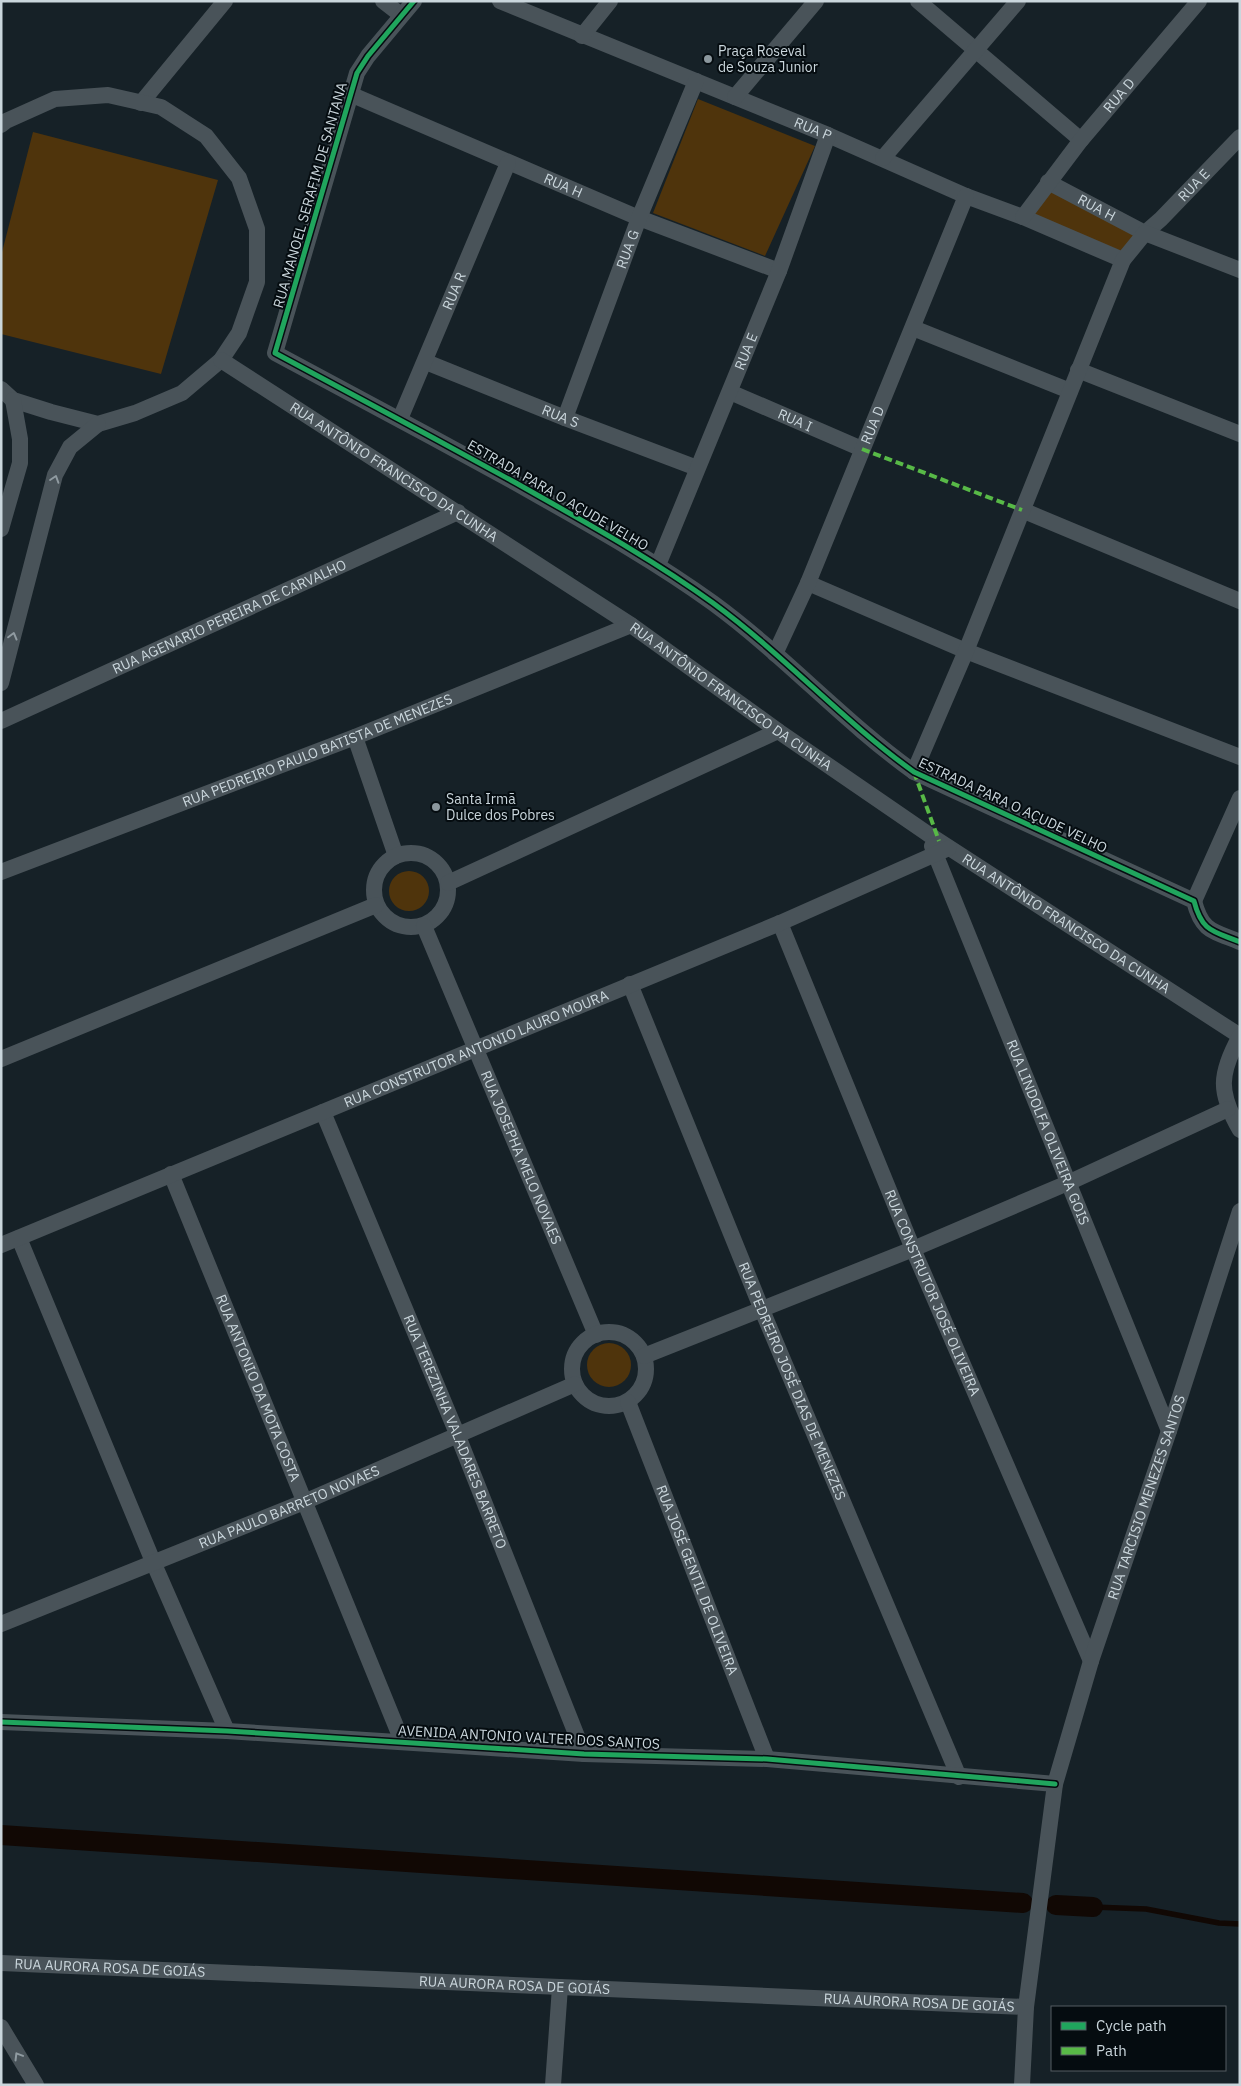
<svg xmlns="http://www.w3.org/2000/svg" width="1241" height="2086" font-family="'IBM Plex Sans',sans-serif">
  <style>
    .green { fill: #4f340c }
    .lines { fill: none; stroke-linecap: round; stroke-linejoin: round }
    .stream { stroke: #110804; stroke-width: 5.5 }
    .canal { stroke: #110804; stroke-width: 20 }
    .minor { stroke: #495359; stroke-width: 16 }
    .quiet { stroke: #58b947; stroke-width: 4; stroke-dasharray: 8 4; stroke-linecap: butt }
    .cycleway-casing { stroke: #050c10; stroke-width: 8 }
    .cycleway { stroke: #20a55d; stroke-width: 5 }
    .oneway { stroke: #909ba1 }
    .poi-dot { fill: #8b979d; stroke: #050c10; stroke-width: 2 }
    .labels { text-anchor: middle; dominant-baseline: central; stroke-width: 4; stroke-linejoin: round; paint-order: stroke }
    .poi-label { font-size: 14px; fill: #cad6dc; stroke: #050c10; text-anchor: start }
    .street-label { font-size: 14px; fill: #cad6dc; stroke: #050c10 }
  </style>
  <rect width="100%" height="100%" fill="#162127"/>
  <!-- green -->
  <path class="green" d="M698,99L815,146L765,256L653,213Z
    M33,132L218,180L161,374L1,334V256Z
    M1052,190L1135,236L1123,252L1034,215Z
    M389 891a20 20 0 1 1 40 0a20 20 0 1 1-40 0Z
    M587 1365a22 22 0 1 1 44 0a22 22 0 1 1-44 0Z"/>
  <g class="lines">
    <!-- stream -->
    <path class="stream" d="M1093,1907L1146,1909L1219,1923L1240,1924"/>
    <!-- canal -->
    <path class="canal" d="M1,1835L1023,1903
      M1056,1905L1093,1907"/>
    <!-- minor -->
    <g class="minor">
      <path d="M383,1L401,15"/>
      <path d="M414,1L368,56L357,73L275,353C356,396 436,439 516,483C583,521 651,558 713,603C784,655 843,721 914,772L1194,901C1202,932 1213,931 1240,942"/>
      <path id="s1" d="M500,1L828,135L966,196L1023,217L1123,260"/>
      <path d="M918,1L1081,140"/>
      <path d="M582,36L610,1"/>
      <path id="s2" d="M350,94L639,218L779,271"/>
      <path d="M735,97L816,1"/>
      <path d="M141,103L225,1"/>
      <path d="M1,125L6,121L55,99L108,95L161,107L206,136L239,178L257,229V282L239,333L221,360L182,393L135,413L98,424L51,412L13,400L1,389"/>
      <path d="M883,158L1018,1"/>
      <path id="s3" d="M1048,182L1145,233L1161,219L1240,137"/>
      <path id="s4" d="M1023,217L1081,140L1199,1"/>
      <path d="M913,328L1070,391"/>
      <path id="s5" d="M221,360L631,625L778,731L928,834L1240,1036"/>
      <path id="s6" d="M426,362L565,418L697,468"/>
      <path d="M1078,370L1240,434"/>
      <path id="s7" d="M730,392L862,449"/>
      <path id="s8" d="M565,418L639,218L696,81"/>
      <path id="s9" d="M400,419L508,163"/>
      <path d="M1022,510L1240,601"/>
      <path d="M1,529L20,463V439L13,400"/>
      <path id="s10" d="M658,565L779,271L828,135"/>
      <path d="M808,583L966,651L1240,757"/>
      <path id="s11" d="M775,654L808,583L966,196"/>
      <path d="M1,683L55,475L70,447L98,424"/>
      <path id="s12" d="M1,721L458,512"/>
      <path d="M355,737L396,856"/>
      <path d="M914,772L966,651L1123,260L1145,233L1240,270"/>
      <path id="s13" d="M932,846L1169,1431"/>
      <circle cx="411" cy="890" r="37"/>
      <path id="s14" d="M1,872L355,737L631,625"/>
      <path d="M448,883L778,731"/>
      <path d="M1194,901L1240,798"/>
      <path id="s15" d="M780,923L913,1249L1091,1661"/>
      <path id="s16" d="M424,926L596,1335"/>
      <path id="s17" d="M630,984L762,1310L959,1777"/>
      <path d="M1240,1036C1219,1074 1218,1092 1240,1130"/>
      <path d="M1,1059L376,905"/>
      <path id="s18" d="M323,1112L458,1436L584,1754"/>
      <path id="s19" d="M171,1174L402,1741"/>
      <path d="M19,1238L154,1564L227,1731"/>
      <path id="s20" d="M1,1245L780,923L949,848"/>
      <circle cx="609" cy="1369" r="37"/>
      <path d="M644,1356L913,1249L1070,1182L1228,1109"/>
      <path id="s21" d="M628,1402L767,1759"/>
      <path id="s22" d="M1,1624L304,1502L575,1384"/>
      <path d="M1,1722L227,1731L584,1754L767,1759L1055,1784"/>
      <path id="s23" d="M1,1963L1026,2007"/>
      <path d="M1,2027L36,2085"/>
      <path d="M553,2085L560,1987"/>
      <path id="s24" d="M1022,2085L1026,2007L1055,1784L1091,1661L1169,1431L1240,1211"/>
    </g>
    <!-- quiet -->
    <path class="quiet" d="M862,449L1022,510
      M914,772L939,841"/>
    <!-- cycleway casing -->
    <g class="cycleway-casing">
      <path id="cycleway" d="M414,1L368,56L357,73L275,353C356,396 436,439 516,483C583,521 651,558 713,603C784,655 843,721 914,772L1194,901C1202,932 1213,931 1240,942
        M1,1722L227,1731L584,1754L767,1759L1055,1784"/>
    </g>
    <!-- cycleway -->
    <use href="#cycleway" class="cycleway"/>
  </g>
  <!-- one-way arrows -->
  <defs><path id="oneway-chevron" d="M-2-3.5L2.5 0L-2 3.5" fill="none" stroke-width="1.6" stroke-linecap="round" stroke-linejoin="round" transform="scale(1.25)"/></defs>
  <g class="oneway">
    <use href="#oneway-chevron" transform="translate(55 479) rotate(-72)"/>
    <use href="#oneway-chevron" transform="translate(13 636) rotate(-75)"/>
    <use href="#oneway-chevron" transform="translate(18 2056) rotate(-121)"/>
  </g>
  <!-- markers -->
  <g class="poi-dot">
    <circle cx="708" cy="59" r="5"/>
    <circle cx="436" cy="807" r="5"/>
  </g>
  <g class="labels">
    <!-- poi labels -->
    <g class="poi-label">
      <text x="718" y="51">Praça Roseval<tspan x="718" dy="16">de Souza Junior</tspan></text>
      <text x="446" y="799">Santa Irmã<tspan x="446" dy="16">Dulce dos Pobres</tspan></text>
    </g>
    <!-- street labels -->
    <g class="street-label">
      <text stroke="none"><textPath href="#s4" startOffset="155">RUA D</textPath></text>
      <text stroke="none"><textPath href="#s1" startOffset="338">RUA P</textPath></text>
      <text stroke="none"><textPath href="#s2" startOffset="232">RUA H</textPath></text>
      <text stroke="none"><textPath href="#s3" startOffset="178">RUA E</textPath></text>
      <text transform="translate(310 195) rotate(-74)">RUA MANOEL SERAFIM DE SANTANA</text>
      <text stroke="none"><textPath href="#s3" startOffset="55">RUA H</textPath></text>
      <text stroke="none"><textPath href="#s8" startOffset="180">RUA G</textPath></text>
      <text stroke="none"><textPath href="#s9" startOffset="139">RUA R</textPath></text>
      <text stroke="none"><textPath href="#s10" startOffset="231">RUA E</textPath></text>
      <text stroke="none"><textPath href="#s6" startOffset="145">RUA S</textPath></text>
      <text stroke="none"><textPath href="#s7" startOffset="71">RUA I</textPath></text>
      <text stroke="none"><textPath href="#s11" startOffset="249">RUA D</textPath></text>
      <text stroke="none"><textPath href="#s5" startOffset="206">RUA ANTÔNIO FRANCISCO DA CUNHA</textPath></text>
      <text transform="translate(558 495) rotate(30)">ESTRADA PARA O AÇUDE VELHO</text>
      <text stroke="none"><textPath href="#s12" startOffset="251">RUA AGENARIO PEREIRA DE CARVALHO</textPath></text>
      <text stroke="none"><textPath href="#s5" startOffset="611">RUA ANTÔNIO FRANCISCO DA CUNHA</textPath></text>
      <text stroke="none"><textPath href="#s14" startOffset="339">RUA PEDREIRO PAULO BATISTA DE MENEZES</textPath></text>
      <text transform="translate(1013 805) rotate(25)">ESTRADA PARA O AÇUDE VELHO</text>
      <text stroke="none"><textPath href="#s5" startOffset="1016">RUA ANTÔNIO FRANCISCO DA CUNHA</textPath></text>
      <text stroke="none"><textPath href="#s20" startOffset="514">RUA CONSTRUTOR ANTONIO LAURO MOURA</textPath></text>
      <text stroke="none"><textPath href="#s13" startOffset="309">RUA LINDOLFA OLIVEIRA GOIS</textPath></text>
      <text stroke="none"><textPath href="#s16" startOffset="251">RUA JOSEPHA MELO NOVAES</textPath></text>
      <text stroke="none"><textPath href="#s15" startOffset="400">RUA CONSTRUTOR JOSÉ OLIVEIRA</textPath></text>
      <text stroke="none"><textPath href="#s17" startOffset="429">RUA PEDREIRO JOSÉ DIAS DE MENEZES</textPath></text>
      <text stroke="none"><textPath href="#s19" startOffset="231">RUA ANTONIO DA MOTA COSTA</textPath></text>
      <text stroke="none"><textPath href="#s18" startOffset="346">RUA TEREZINHA VALADARES BARRETO</textPath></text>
      <text stroke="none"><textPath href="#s24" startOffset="604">RUA TARCISIO MENEZES SANTOS</textPath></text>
      <text stroke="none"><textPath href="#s22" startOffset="311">RUA PAULO BARRETO NOVAES</textPath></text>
      <text stroke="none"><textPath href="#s21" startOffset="191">RUA JOSÉ GENTIL DE OLIVEIRA</textPath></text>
      <text transform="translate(529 1737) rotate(3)">AVENIDA ANTONIO VALTER DOS SANTOS</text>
      <text stroke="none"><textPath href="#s23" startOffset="109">RUA AURORA ROSA DE GOIÁS</textPath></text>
      <text stroke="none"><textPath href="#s23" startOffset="514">RUA AURORA ROSA DE GOIÁS</textPath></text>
      <text stroke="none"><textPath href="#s23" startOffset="919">RUA AURORA ROSA DE GOIÁS</textPath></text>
    </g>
  </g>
  <!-- border -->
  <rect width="1241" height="2086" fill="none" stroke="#cad6dc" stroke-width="5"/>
  <!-- legend -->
  <rect x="1051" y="2006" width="175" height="65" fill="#050c10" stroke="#545d62"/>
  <rect x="1061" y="2022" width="25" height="8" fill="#20a55d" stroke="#545d62"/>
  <text x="1096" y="2031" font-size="15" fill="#cad6dc">Cycle path</text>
  <rect x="1061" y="2047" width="25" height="8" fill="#58b947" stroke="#545d62"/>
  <text x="1096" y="2056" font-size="15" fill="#cad6dc">Path</text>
</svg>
